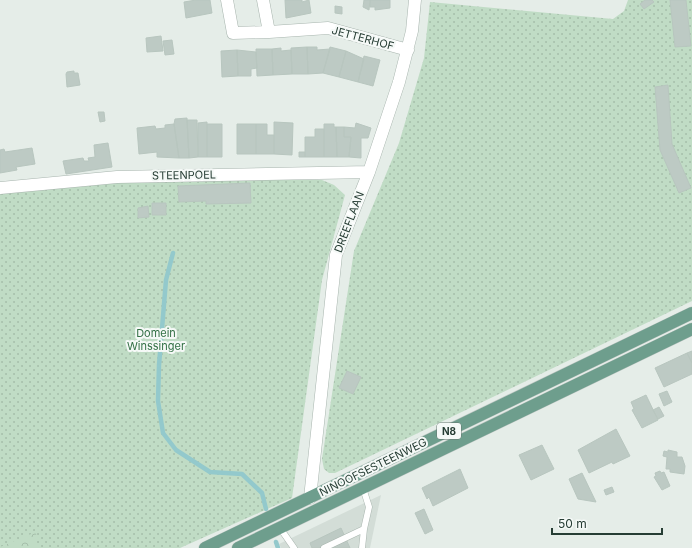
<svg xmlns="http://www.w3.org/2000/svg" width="692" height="548" font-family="Inter,sans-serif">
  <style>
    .built { fill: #d3ddd7 }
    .grass { fill: url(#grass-dots) }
    .forest { fill: url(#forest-crowns) }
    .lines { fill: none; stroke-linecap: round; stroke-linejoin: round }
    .stream { stroke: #93c9cc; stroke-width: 4.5 }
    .building { fill: #bdcac4; stroke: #b8c6bf }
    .service-casing { stroke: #a8b5ae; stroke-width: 7 }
    .minor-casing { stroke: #a8b5ae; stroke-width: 13 }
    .primary-casing { stroke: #c2c9c6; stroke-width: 13 }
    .service { stroke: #fff; stroke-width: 6 }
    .minor { stroke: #fff; stroke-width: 12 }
    .primary { stroke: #6e9e8d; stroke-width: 12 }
    .labels { text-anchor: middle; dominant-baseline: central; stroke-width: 4; stroke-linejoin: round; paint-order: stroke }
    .shield { fill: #f5f9f7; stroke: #64756e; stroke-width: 1 }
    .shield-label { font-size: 10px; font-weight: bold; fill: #263d34 }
    .street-label { font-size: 11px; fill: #263d34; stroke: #f5f9f7 }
    .park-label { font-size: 11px; fill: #337045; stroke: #f5f9f7 }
  </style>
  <defs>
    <pattern id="grass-dots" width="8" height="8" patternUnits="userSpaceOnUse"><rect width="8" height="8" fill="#c0dcc5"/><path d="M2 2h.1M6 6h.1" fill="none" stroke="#a5beaa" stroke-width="1.8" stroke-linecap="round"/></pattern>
    <pattern id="forest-crowns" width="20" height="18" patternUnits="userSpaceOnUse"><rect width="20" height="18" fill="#c0dcc5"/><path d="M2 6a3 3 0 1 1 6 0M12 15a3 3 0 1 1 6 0" fill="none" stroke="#a5beaa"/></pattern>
  </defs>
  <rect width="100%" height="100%" fill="#e5ede8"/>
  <!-- built -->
  <path class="built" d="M381,495L370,548H281L279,544Z"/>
  <!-- grass -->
  <path class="grass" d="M628,0H692V301L335,473H329L324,469L322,459L354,251L399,143L424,58L430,2L613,19L624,11Z
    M255,180H322L334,185L345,195L322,280L292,498L180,548H0V194L97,182Z"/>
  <!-- forest -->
  <path class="forest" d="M36,532L37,548H0V547Z"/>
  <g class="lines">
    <!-- stream -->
    <path class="stream" d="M173,253L166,280L159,365L158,401L163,433L176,450L210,472L242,474L262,493L266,509
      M276,542L278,548"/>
  </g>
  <!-- building -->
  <path class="building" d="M196,0H210L212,13L186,18L184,2Z
    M285,0H302V2L309,0L311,13L286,18Z
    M364,0H370L369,10L363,7Z
    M370,0H390V8L375,10V7H370Z
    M645,0H652L654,2L644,9L640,4Z
    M670,0H686L691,46L675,47Z
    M335,6L342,7V14L335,13Z
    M161,36L163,51L147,52L146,38Z
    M172,40L174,54L165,55L163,41Z
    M307,47H317V50L330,49L323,73L308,74Z
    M307,47L308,74H292L291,48Z
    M330,47L346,51L339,77L323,73Z
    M281,48V51L291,50L292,74L273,75L272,49Z
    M256,49H272L273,75L257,76Z
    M237,50L238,76L222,77L221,51Z
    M237,50L256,52L257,68L251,69V76H238Z
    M346,51L364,59L358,82L339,77Z
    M364,56L380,60L373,86L358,82Z
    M74,71V73H78L80,85L67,87L66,74L67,72Z
    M668,85L672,144L691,188L679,193L660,150L655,87Z
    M98,112H104L105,121L100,122Z
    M187,118L189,158H179L174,124L175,119Z
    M187,120H197L198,157L189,158Z
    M207,122V157H198V123Z
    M274,122L293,123L292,155L274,154Z
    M356,123L371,128L368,138H361V158L349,157L351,137H344V127L355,128Z
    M174,124L179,158L157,157V152L139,154L137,128L155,126L156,129L165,128V125Z
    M207,124H222V157H207Z
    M237,124H256V154H237Z
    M256,124H267V135H274V154H256Z
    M324,124H334V127H336L337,157H324Z
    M336,127H344V137H351L349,157H337Z
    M315,129H324V157H305V137H315Z
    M108,143L112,167L66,174L63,161L83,158L84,161H89L88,158L95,157L94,145Z
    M32,148L35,164L16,167L17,170L0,173V150L4,149L5,152Z
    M299,152H305V157H299Z
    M250,183L251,203L206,204V201L179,202L178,186Z
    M152,203H166V215H152Z
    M148,206L149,217L138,218V208Z
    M692,351V363L687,353Z
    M687,353L692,363V374L664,387L655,368Z
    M347,371L361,377L353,394L339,388Z
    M667,391L672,402L664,406L659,394Z
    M646,395L658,420L642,428L632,410L634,409L631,402Z
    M659,407L664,416L658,419L653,410Z
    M616,429L630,456L613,464L612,462L589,473L578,450Z
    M542,445L554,469L531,480L519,455Z
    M668,450L677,452V457H682L685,466L684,474L670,472V469H666L667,457L663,456L664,451L668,452Z
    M460,469L468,488L433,506L429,497L427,499L422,488Z
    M660,471L661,473L664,472L670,486L662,490L654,477L656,476L655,473Z
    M582,473L596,502L578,499L569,479Z
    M612,487L614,492L606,495L604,490Z
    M424,509L433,530L425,534L415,513Z
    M341,528L350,548H312L310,543Z"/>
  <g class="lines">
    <!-- service casing -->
    <g class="service-casing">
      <path id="service" d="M280,528L294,548
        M324,548L364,529L369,507L363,488
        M362,548L364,529"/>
    </g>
    <!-- minor casing -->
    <g class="minor-casing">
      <path id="minor" d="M227,0L233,33L269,32
        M263,0L269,32L328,28L408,50
        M0,188L117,177L369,172
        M310,498L336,255L369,172L399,82L412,31L415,0"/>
    </g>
    <!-- primary casing -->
    <g class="primary-casing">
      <path id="primary" d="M205,548L692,313
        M238,548L692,329"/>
    </g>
    <!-- service -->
    <use href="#service" class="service"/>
    <!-- minor -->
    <use href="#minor" class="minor"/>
    <!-- primary -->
    <use href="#primary" class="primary"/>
  </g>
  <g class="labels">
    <!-- shield labels -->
    <rect class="shield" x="437" y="423" width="24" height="16" rx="3"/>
    <g class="shield-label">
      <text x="449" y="431">N8</text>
    </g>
    <!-- street labels -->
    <g class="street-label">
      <text transform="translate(363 38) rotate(15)">JETTERHOF</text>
      <text transform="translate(184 175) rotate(-1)">STEENPOEL</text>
      <text transform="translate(349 222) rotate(-69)">DREEFLAAN</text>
      <text transform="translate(373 467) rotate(-26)">NINOOFSESTEENWEG</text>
    </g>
    <!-- park labels -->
    <g class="park-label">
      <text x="156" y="333">Domein<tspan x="156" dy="13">Winssinger</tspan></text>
    </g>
  </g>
  <!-- scale -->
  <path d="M552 528v6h110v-6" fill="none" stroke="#263d34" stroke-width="2"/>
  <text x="558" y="528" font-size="12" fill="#263d34" stroke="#f5f9f7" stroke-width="3" paint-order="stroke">50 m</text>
</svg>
